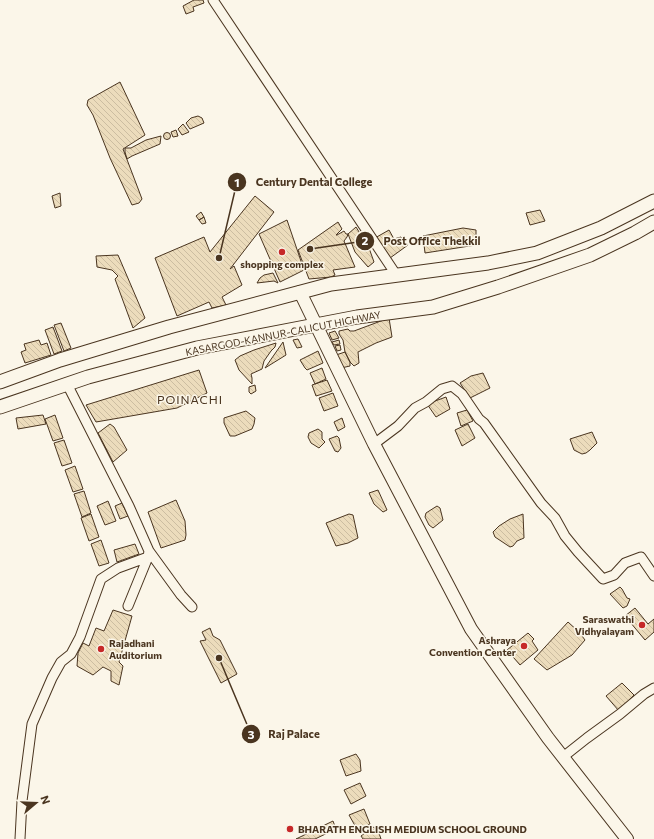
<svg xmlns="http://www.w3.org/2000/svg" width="654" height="839" font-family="Commissioner,sans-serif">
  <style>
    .building { fill: url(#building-back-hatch); stroke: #4a3520 }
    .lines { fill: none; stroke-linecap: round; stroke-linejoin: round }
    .minor-casing { stroke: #4a3520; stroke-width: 11 }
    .major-casing { stroke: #4a3520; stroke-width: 14 }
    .highway-casing { stroke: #4a3520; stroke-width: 15 }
    .minor { stroke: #fbf6e9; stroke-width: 9 }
    .major { stroke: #fbf6e9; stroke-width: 12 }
    .highway { stroke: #fbf6e9; stroke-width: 13 }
    .poi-dot { fill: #c62828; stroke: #fbf6e9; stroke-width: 1.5 }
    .labels { text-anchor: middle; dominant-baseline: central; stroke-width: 3; stroke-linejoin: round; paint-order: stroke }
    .poi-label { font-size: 10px; font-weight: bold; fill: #4a3520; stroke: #fbf6e9; text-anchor: end }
    .street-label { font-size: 10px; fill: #4a3520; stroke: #fbf6e9 }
    .quarter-label { font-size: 12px; letter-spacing: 1px; fill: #4a3520; stroke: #fbf6e9 }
    .leader { fill: none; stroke: #4a3520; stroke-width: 1.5 }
    .callout-dot { fill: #4a3520; stroke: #fbf6e9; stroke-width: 1.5 }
    .mark-label { font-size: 12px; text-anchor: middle; font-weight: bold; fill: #fff }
    .callout-label { font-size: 11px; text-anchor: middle; font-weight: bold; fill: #4a3520; stroke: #fbf6e9; stroke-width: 3; stroke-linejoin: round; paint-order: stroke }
  </style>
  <defs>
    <pattern id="building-back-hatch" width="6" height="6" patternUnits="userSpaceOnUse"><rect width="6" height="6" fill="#ecdcbc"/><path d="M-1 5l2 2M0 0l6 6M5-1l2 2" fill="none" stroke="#ccbda1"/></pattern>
  </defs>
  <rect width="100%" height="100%" fill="#fbf6e9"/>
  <!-- building -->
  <path class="building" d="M203,0L204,3L193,7L194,11L186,14L183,6L194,0Z
    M120,82L145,135L123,149L142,199L139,203L132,205L110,158L93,115L87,105L88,100Z
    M198,116L202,118L204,123L190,129L186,123L191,118Z
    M183,124L189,132L182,135L178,129Z
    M176,130L178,136L173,137L171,132Z
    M163.5 136a3.5 3.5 0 1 1 7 0a3.5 3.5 0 1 1-7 0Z
    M161,136L160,144L132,156L127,159L125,152V148H131L146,140Z
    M60,193L61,206L55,208L52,196Z
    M255,196L274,212L230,269L234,266L242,285L222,297L226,305L212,308L209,302L177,316L155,258L204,237L210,252Z
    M540,210L545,221L530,225L526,213Z
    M201,212L204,217L199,220L196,216Z
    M204,217L206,223L202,224L199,220Z
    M287,220L304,270L280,282L259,234Z
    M338,222L342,229L336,235H337L344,231L346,234H348L347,237L344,241L355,267L333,270L335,275L331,277L309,279L298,250Z
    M356,227L369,248L374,262L368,267L355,252L348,234Z
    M463,228L476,230V245L425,253L423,236Z
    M389,230L394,239L401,237L408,245L390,258L375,238Z
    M118,255L145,318L133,328L115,279L118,276L112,270L97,267L96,256Z
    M273,273L278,283L274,281L257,283L260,278L264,275Z
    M389,318L392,337L376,343L358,352L359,363L354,366L350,362L345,352L343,340L339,334V331L348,329L350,331H354Z
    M61,323L71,348L64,351L54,325Z
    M53,327L62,351L54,354L45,330Z
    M335,331L339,338L332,340L329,333Z
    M298,339L302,347L297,348L293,340Z
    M39,340L41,345L47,343L51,355L25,363L21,352L26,350L24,344Z
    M339,340L340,344L334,345L332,342Z
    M283,342L286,355L265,368Z
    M276,343L275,347L271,351L264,361L262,369L251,374L252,378V384L239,370L235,360L240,356L254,350Z
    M340,345L341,350L337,351L335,346Z
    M318,351L323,363L307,370L305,368L300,360Z
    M345,352L350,362V366L341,368L336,355Z
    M322,368L326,379L315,384L310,373Z
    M199,370L207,393L177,408L96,422L86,405Z
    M483,373L490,388L470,398L460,383L471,376Z
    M327,380L332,391L316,396L312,385Z
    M255,385L256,391L251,394L249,392V387Z
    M333,393L338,406L324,411L319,398Z
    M446,397L450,409L436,417L427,404Z
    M467,410L473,421L461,426L457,413Z
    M246,411L255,418L254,424L252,429L235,436H230L224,423V418Z
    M43,415L46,424L18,429L16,418Z
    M55,415L63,438L53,441L45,419Z
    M342,418L345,427L338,431L334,422Z
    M110,424L114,427L127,450L113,462L98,433Z
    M468,424L475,438L462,446L455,430Z
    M318,429L322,432V439L325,442L319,448L311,443L308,437L309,433Z
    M592,432L597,443L590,450L586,453L582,454L574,450L570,439Z
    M337,436L339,438L341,448L338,452L335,451L329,439Z
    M64,440L72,463L62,466L54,443Z
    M75,466L83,489L73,492L65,470Z
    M378,490L387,510L383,512L374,504L369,493Z
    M84,491L91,513L82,517L74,494Z
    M176,500L185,521L186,535L185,540L161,548L148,512Z
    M108,501L116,521L105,525L97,506Z
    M122,503L128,516L120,519L115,506Z
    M437,506L440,508L443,520L433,528L429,525L425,517L426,513Z
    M91,514L99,537L89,541L81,518Z
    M349,514L353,515L358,538L348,543L336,546L326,523Z
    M523,514L524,538L517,541L513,546L510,547L495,537L493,532L499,526L510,519Z
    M101,540L109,563L99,566L91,544Z
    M135,544L139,554L117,562L114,550Z
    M620,587L622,589L627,598L630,599L627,606L623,608L610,594Z
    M635,608L648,624L654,619V632L645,640L625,616Z
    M113,610L132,616L119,662L123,666L119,685L111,681V671L103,667L93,675L77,666L78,653L83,643L89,646L96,628L104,631Z
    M568,622L579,632L585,640L572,655L547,670L534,659Z
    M210,628L213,636L220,640L237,674L221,683L200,641L206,640L202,632Z
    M528,633L534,639L532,641L538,650L520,665L507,650Z
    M622,683L634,695L619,711L606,696Z
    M356,754L360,760L361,771L346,776L340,760Z
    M360,783L366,796L351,804L344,790Z
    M364,809L370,824L358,831L349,815Z
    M333,821L336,829L315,839H296Z
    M373,827L378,830L381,839H363L361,836Z"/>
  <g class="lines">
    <!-- minor casing -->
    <g class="minor-casing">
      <path id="minor" d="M213,0L397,276
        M374,444L398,426L415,408L426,402L442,389L452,386L462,394L479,419L484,423L541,503L555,518L565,536L578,552L603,579L614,575L625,563L641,557L654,576
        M149,551L181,595L192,607
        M128,606L148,557
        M563,757L587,738L620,714L644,694L654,688
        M20,839L22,801L32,724L52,678L61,662L71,654L80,637L101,579L118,568L148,557L149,551L129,506L67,384"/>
    </g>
    <!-- major casing -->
    <g class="major-casing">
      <path id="major" d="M300,292L374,444L471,629L548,738L627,839"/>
    </g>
    <!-- highway casing -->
    <g class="highway-casing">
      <path id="highway" d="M0,382L60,360L169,327L331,284L488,263L537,253L601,228L654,201
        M0,407L88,377L197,348L357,317L433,307L498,287L590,255L635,233L654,222"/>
    </g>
    <!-- minor -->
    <use href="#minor" class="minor"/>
    <!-- major -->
    <use href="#major" class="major"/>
    <!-- highway -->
    <use href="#highway" class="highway"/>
  </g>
  <!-- markers -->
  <g class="poi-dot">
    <circle cx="282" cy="252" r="4"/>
    <circle cx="642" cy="625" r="4"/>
    <circle cx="524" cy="646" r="4"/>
    <circle cx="101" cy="649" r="4"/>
    <circle cx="290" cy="829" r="4"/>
  </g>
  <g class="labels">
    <!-- poi labels -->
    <g class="poi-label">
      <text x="282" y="264" text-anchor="middle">shopping complex</text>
      <text x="634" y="619">Saraswathi<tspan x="634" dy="12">Vidhyalayam</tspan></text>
      <text x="516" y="640">Ashraya<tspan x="516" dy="12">Convention Center</tspan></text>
      <text x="109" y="643" text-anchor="start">Rajadhani<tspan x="109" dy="12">Auditorium</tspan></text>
      <text x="298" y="829" text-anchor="start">BHARATH ENGLISH MEDIUM SCHOOL GROUND</text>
    </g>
    <!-- street labels -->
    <g class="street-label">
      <text transform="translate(283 333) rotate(-11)">KASARGOD-KANNUR-CALICUT HIGHWAY</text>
    </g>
    <!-- quarter labels -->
    <g class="quarter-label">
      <text x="190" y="399">POINACHI</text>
    </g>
  </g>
  <!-- callouts -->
  <path class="leader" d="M219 258L237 182M310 249L365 241M219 658L251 734"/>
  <g class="callout-dot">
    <circle cx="219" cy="258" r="4"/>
    <circle cx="310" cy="249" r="4"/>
    <circle cx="219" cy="658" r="4"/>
    <circle cx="237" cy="182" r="10"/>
    <circle cx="365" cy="241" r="10"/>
    <circle cx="251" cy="734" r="10"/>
  </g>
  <g class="mark-label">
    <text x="237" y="187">1</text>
    <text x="365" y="245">2</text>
    <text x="251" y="739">3</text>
  </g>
  <g class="callout-label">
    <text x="314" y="186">Century Dental College</text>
    <text x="432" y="245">Post Office Thekkil</text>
    <text x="294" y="738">Raj Palace</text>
  </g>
  <!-- north arrow -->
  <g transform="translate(36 803) rotate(71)" stroke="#fbf6e9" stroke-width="3" paint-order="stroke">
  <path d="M0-3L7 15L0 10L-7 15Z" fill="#4a3520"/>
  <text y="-6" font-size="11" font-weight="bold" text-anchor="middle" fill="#4a3520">N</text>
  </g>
</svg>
